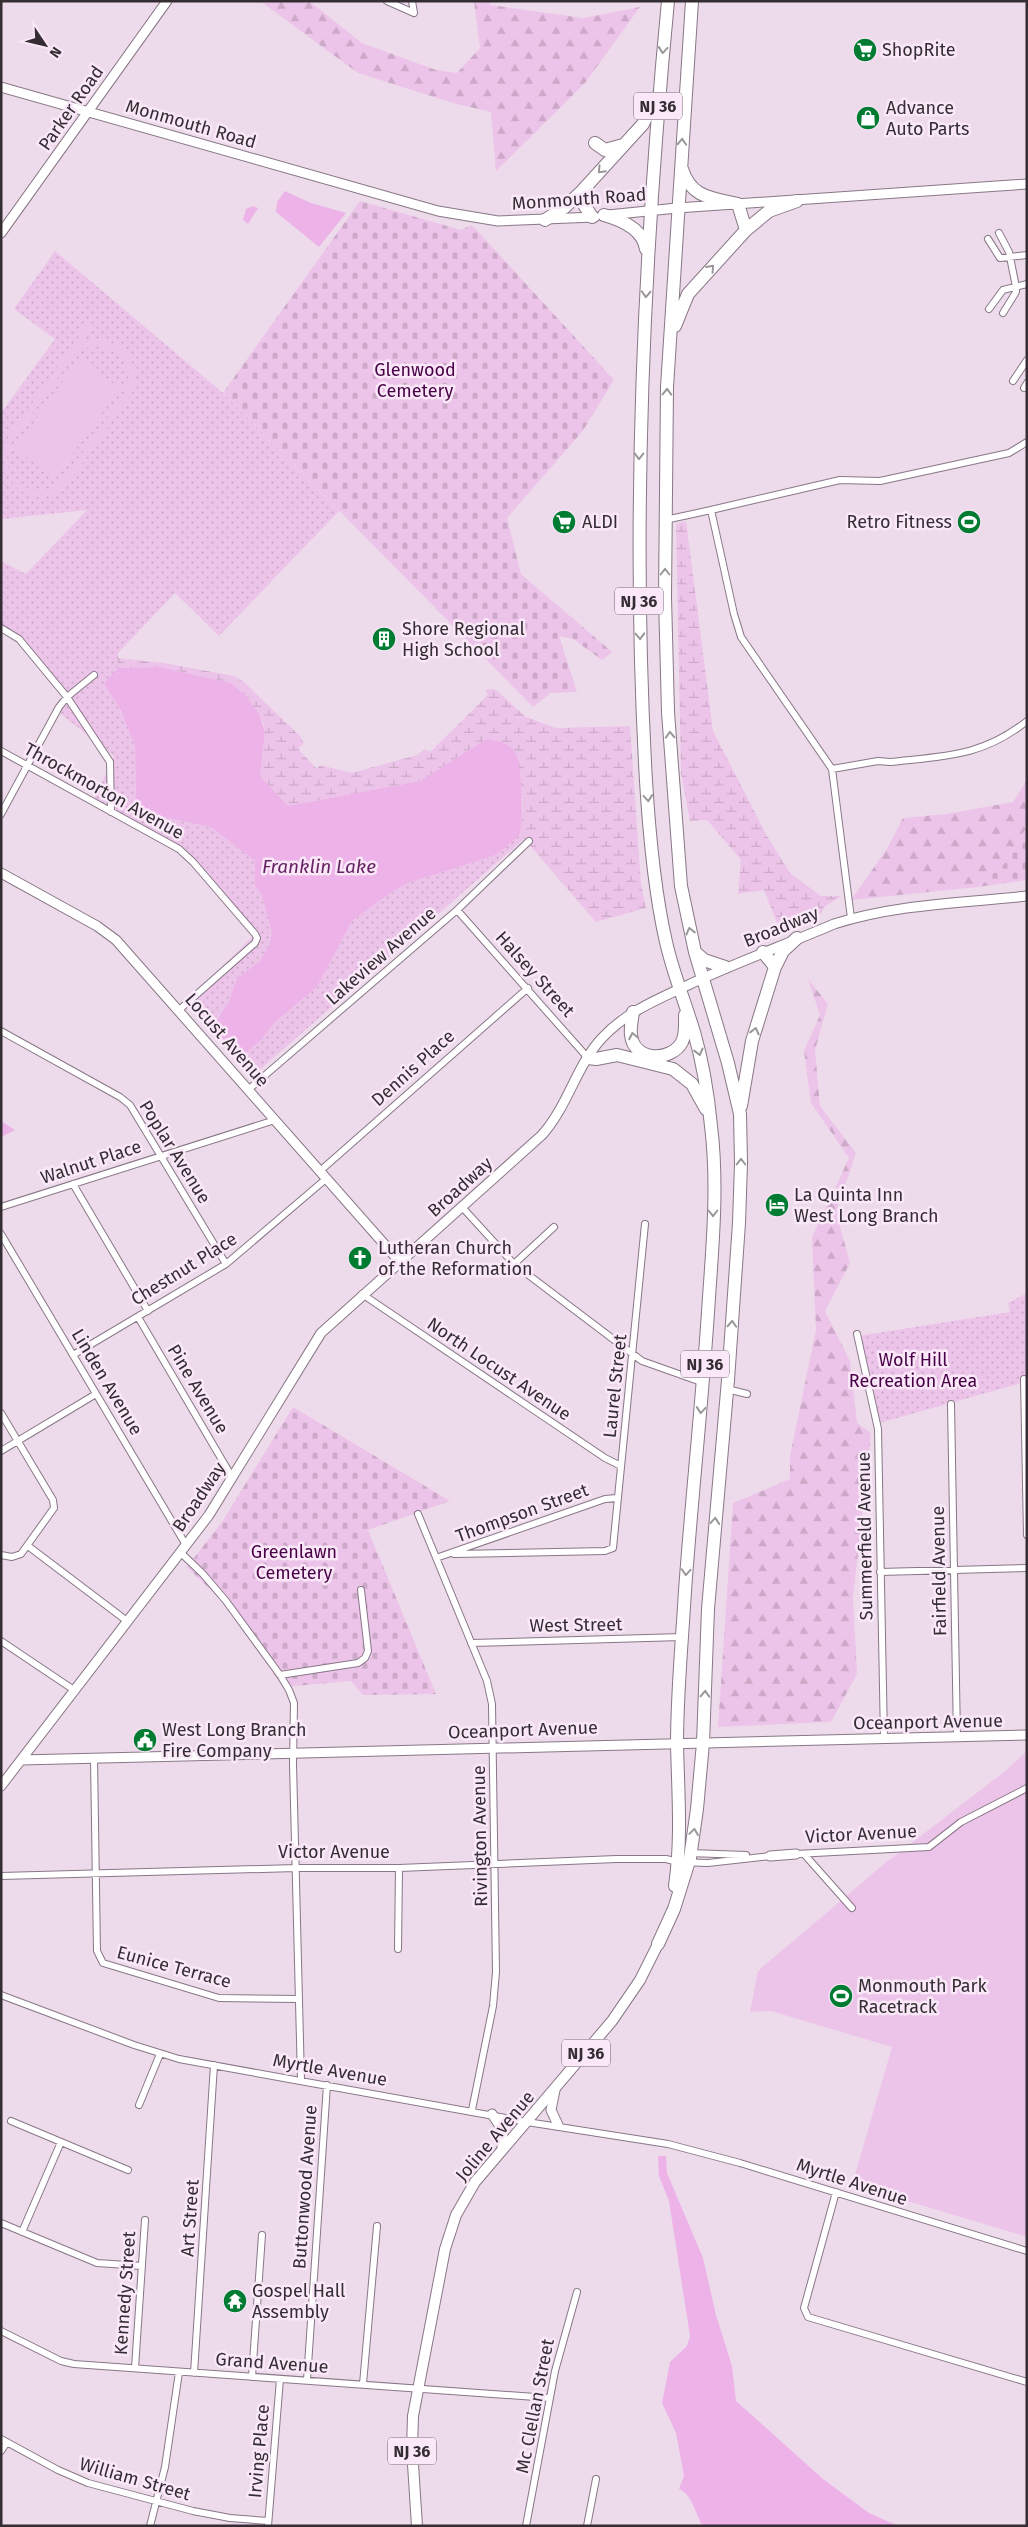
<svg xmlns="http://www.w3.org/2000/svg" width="1028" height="2527" font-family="'Fira Sans',sans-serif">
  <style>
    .forest { fill: url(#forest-firs) }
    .wetland { fill: url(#wetland-marsh) }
    .cemetery { fill: url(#cemetery-stones) }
    .park { fill: url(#park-dots) }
    .pitch { fill: #edc4e9; fill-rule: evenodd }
    .water { fill: #edb2e8 }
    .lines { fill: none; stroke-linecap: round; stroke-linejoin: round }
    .street-casing { stroke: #887786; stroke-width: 8 }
    .secondary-casing { stroke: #887786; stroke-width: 11 }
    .primary-casing { stroke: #887786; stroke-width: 12 }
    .highway-casing { stroke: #887786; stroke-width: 14 }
    .street { stroke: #fff; stroke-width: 6 }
    .secondary { stroke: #fff; stroke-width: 9 }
    .primary { stroke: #fff; stroke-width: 10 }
    .highway { stroke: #fff; stroke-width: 12 }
    .oneway { stroke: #9a9699 }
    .labels { text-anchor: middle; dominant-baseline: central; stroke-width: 5; stroke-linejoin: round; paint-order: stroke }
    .shield { fill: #fae8f8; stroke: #6f656e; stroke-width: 1 }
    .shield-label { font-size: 16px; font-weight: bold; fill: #342d33 }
    .poi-label { font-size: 18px; fill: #342d33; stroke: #fae8f8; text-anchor: start }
    .street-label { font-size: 18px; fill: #342d33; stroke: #fae8f8 }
    .park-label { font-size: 18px; fill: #480147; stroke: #fae8f8 }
    .water-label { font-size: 19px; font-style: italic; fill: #662363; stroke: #fae8f8 }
  </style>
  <defs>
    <pattern id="forest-firs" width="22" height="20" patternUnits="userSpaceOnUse" patternTransform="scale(1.25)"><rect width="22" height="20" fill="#edc4e9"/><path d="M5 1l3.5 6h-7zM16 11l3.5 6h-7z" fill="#cca9c8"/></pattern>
    <pattern id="wetland-marsh" width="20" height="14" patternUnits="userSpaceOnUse" patternTransform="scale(1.25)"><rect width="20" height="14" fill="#edc4e9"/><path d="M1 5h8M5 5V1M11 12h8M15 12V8" fill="none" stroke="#cca9c8"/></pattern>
    <pattern id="cemetery-stones" width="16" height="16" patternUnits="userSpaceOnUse" patternTransform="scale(1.25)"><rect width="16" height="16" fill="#edc4e9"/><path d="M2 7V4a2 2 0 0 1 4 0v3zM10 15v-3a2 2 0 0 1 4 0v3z" fill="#cca9c8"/></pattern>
    <pattern id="park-dots" width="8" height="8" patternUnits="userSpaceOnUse" patternTransform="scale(1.25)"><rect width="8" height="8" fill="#edc4e9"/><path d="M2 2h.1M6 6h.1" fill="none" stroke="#cca9c8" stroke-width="1.8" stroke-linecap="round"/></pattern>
  </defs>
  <rect width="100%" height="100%" fill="#eddbeb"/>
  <!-- forest -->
  <path class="forest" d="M260,1H309L362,43L436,70L457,73L480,48L474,1H489L490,5L583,18L640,7L585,83L496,171L491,112L453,103L358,73Z
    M1027,780V827L1004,864L978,887L851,900L887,849L903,818L946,814L1013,802Z
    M808,979L828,1004L815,1050L820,1106L856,1153L836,1212L850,1263L825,1311L850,1361L857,1423L871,1433L853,1598L857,1674L831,1722L718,1727L733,1503L790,1479V1456L816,1330L812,1237L849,1158L811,1103L804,1051L820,1015Z"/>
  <!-- wetland -->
  <path class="wetland" d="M686,521L713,731L767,836L790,873L821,896H841L824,907L822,913L779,928L764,890L738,894L741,860L707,820L690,821L681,773L676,524Z
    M118,658L164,663L234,676L244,682L301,737L304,744L299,747L300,751L317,769L320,765L352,773L417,755L425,749L430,752L488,695L485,690L495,689L526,717L556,728L630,726L641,883L646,908L596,922L520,834L523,803L516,753L498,741L485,740L420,781L288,806L260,776L265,731L263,722L245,695L231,683L160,667L118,668Z"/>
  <!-- cemetery -->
  <path class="cemetery" d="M360,201L461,230L472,225L614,380L582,432L507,518L521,574L612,652L602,660L573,639L559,636L577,692L551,693L533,707L223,393Z
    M1027,827V880L978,887L1004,864Z
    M293,1407L450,1501L368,1530L436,1694L363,1695L351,1681L283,1687L223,1602L187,1567L222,1522Z"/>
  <!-- park -->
  <path class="park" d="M55,251L223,393L339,511L219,636L175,593L118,653V668L105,682L127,724L135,746L136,803L145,813L211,827L255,861V885L262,896L272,933L269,945L260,961L237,978L227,1005L215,1020L214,1027L220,1035L189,1000L254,935L190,860L93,802L114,756L57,711L67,698L22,644L1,632V561L26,574L87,510L1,519V413L55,339L14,309Z
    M520,834L524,839L255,1074L235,1052L238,1055L263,1037L274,1023L317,987L352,921L389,894L408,883L496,855Z
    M1027,1293V1525L1025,1382L876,1424L858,1336L1010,1312L1008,1303Z"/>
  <!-- pitch -->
  <path class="pitch" d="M87,325L93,328L84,341C115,334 143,358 133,391L68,484C36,514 0,488 3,445ZM94,346C117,347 136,367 125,391C117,406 66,479 55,486C42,493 26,491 16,481C6,471 5,458 10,445L71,359L83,349Z
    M79,359L120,388L55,478L15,449Z
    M1027,1751V2237L857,2186L854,2178L892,2047L771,2011L750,2012L758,1971L884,1864L1004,1772Z"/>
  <!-- water -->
  <path class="water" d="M285,191L311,203L346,213L319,247L276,212L277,202Z
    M253,206L258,208L248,224L243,220L246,209Z
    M160,667L231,683L245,695L259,714L265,731L260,776L288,806L420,781L485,740C495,739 511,744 516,754C522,765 524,826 519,836L496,855L408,883L389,894L352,921L317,987L274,1023L261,1040L242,1056L238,1055L227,1044L223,1045L224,1040L213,1025L228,1003L237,978L260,961L269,945L272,933L262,896L255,885V861L211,827L145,813L139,809L136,803L135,746L121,711L104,683L118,668Z
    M1,1121L15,1130L1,1137Z
    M658,2156H666L667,2173L703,2258L716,2315L732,2366L736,2401L823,2479L869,2513L898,2526H703C695,2514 693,2495 679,2489L684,2476L676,2433L662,2403L670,2362L687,2346L690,2336L669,2201L659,2176Z"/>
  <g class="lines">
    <!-- street casing -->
    <g class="street-casing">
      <path id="street" d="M387,1L414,13L412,1
        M999,233L1009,252L1016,287V292L1003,313
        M988,239L1000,258L1027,255
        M989,309L1003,290L1027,284
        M1013,381L1027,360
        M1024,388L1027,383
        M711,510L840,480L880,481L1009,453L1027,442
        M665,520L711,510L734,614L741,637L832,769L851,918
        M1,628L19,639L67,697L110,762L111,812
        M1,751L179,849L193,862L255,934L257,938L255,943L179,1010
        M832,769L878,761L890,762C944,756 982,757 1027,721
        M1,814L59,707L67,697L94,675
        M457,910L588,1058
        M1,1031L120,1097L130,1105L226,1264
        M249,1089L457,910L529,841
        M320,1171L528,988
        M73,1184L148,1311
        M1,1207L275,1120
        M462,1207L514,1264L642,1361L704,1383
        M1,1234L186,1545
        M514,1264L554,1227
        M362,1294L605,1458L621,1466
        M138,1317L232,1477
        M857,1334L878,1429L884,1739
        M73,1355L226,1264L327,1178
        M1024,1379L1027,1535
        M727,1389L747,1394
        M951,1404L957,1737
        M1,1413L53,1500L54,1508L21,1554L12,1557L1,1555
        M1,1451L96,1394
        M418,1514L487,1681L492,1704L496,1972L493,2006L472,2110
        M28,1546L127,1621
        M180,1552L203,1574L226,1601L280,1675L289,1690L294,1703L293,1764L301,2080
        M454,1554L605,1551L613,1548L645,1224
        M436,1558L605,1499L617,1498
        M880,1572L1027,1568
        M1,1641L74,1690
        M471,1643L682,1637
        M280,1675L358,1663L365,1658L368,1651L361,1590
        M94,1759L97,1951L103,1963L219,1998L299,1999
        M689,1853L746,1855
        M796,1854L929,1847L961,1822L1027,1788
        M804,1854L852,1908
        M1,1876L296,1868H399L616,1859H666L678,1862L708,1863L770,1856
        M398,1949L399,1868
        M1,1995L134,2045L179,2059L527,2122L668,2144L740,2163L1027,2251
        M139,2105L160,2054
        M11,2121L128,2170
        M836,2192L804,2308L808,2317L1027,2382
        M1,2223L97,2263L142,2266
        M22,2232L61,2142
        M1,2331L61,2361L74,2364L549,2398
        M135,2368L145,2220
        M194,2373L214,2065
        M252,2377L262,2235
        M307,2380L327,2085
        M363,2384L377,2226
        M1,2439L58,2470L88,2483L193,2511L230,2518L268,2521
        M1,2451L7,2442
        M150,2526L165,2467L179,2372
        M268,2526L280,2379
        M526,2526L555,2371L577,2292
        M587,2526L596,2479"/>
    </g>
    <!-- secondary casing -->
    <g class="secondary-casing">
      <path id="secondary" d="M1,87L438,211L498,221L595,217
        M608,215L677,208L1027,184
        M1,233L167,1
        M1,873L97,926L116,940L400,1262
        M21,1760L1027,1735
        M1,1786L209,1515L321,1333L542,1135C568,1106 576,1066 602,1038C625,1013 656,1000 686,986C735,963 785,945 834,924C896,904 963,903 1027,896
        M770,1856L796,1854
        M555,2090L551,2110L558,2125
        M492,2114L503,2131L502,2150"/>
    </g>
    <!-- primary casing -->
    <g class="primary-casing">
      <path id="primary" d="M417,2526L412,2449L413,2416L445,2249L456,2215L475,2182L612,2021L640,1980L658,1944"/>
    </g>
    <!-- highway casing -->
    <g class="highway-casing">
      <path id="highway" d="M668,1C643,260 631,521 646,781C649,830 655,894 666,942C673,973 685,1002 694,1032C703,1063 708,1094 711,1126C718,1182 713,1241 709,1297C703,1395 692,1493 685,1591C682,1642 677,1693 677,1744C678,1791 682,1838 675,1886
        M595,143L605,150L623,145
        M682,169C691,198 712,198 738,204L746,230
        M604,215C622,220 643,229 646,249
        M592,217L583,203L582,191L643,124L655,98
        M545,220L565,207L582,191
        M675,326L688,294L746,230L769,211L797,201
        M695,952L704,960L725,967
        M763,952L775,967
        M633,1012C632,1019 630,1028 631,1035C634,1062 671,1062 682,1042C686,1034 685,1023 685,1015
        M588,1058L596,1059L617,1055L673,1069L692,1084L706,1109
        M741,1106L752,1041L775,967L783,951L797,938
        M658,1944L674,1909L690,1858L697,1809L703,1743L708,1609L728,1380L739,1223L741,1163L740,1114L728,1063L695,952L681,886L668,712L665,597L667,387L692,1"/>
    </g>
    <!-- street -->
    <use href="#street" class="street"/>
    <!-- secondary -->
    <use href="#secondary" class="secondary"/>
    <!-- primary -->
    <use href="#primary" class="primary"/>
    <!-- highway -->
    <use href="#highway" class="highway"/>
  </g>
  <!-- one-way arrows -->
  <defs><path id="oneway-chevron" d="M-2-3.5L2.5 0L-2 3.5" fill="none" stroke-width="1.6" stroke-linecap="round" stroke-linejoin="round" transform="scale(1.25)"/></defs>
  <g class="oneway">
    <use href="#oneway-chevron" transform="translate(663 50) rotate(95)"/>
    <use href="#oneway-chevron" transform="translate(682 142) rotate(-87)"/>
    <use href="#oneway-chevron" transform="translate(601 170) rotate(133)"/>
    <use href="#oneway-chevron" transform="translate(711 268) rotate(-48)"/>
    <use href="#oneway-chevron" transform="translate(646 294) rotate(93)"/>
    <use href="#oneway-chevron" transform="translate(667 392) rotate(-89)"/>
    <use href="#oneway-chevron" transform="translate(639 456) rotate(91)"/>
    <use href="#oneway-chevron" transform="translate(665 572) rotate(-90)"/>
    <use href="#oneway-chevron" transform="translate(640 636) rotate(88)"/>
    <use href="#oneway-chevron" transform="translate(670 735) rotate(-93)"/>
    <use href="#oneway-chevron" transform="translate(648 798) rotate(85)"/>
    <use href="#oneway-chevron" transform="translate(690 931) rotate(-104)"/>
    <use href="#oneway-chevron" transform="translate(755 1031) rotate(-76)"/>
    <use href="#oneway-chevron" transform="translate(633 1036) rotate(-101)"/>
    <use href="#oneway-chevron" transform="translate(699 1052) rotate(76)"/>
    <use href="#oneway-chevron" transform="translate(741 1162) rotate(-90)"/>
    <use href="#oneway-chevron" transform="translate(713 1213) rotate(90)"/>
    <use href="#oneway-chevron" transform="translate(732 1324) rotate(-87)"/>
    <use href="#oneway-chevron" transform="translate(701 1410) rotate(95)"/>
    <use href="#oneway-chevron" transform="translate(715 1521) rotate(-85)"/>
    <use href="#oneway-chevron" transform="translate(686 1572) rotate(94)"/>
    <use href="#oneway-chevron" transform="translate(705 1694) rotate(-88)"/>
    <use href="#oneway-chevron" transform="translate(694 1832) rotate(-82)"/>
  </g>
  <!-- icons -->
  <defs>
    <g id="supermarket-disc" transform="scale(1.25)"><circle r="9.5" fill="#007b32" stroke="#fae8f8"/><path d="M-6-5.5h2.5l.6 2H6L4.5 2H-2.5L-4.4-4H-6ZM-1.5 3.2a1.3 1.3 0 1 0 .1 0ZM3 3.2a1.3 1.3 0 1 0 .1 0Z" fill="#fff"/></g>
    <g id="shop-disc" transform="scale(1.25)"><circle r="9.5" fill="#007b32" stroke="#fae8f8"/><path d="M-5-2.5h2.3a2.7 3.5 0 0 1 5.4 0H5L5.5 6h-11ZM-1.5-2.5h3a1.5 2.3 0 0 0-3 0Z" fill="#fff"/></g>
    <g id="stadium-disc" transform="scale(1.25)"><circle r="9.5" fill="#007b32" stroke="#fae8f8"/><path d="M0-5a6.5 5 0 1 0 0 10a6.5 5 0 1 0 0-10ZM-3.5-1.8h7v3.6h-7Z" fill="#fff"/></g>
    <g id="building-disc" transform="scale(1.25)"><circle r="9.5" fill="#007b32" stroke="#fae8f8"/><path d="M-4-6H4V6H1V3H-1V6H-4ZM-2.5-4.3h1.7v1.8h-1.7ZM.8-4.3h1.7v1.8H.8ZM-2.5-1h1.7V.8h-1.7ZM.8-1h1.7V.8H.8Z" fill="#fff"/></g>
    <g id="hotel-disc" transform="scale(1.25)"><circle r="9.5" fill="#007b32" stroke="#fae8f8"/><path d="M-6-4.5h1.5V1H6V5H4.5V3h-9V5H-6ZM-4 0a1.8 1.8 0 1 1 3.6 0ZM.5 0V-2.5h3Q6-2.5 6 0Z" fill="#fff"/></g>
    <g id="church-disc" transform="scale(1.25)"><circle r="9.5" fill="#007b32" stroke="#fae8f8"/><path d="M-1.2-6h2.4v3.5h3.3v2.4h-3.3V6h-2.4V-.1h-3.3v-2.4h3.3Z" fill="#fff"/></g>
    <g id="civic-disc" transform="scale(1.25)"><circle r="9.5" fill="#007b32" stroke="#fae8f8"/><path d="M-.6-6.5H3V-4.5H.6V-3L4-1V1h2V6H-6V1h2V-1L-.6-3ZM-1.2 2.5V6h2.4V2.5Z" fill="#fff"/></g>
    <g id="temple-disc" transform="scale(1.25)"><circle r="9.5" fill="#007b32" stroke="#fae8f8"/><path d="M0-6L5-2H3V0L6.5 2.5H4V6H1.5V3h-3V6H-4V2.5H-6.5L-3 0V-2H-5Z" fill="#fff"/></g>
  </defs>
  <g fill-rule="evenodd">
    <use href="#supermarket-disc" x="865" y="50"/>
    <use href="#shop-disc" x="868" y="118"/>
    <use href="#supermarket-disc" x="564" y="522"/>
    <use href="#stadium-disc" x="969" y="522"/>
    <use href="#building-disc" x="384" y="639"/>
    <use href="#hotel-disc" x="777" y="1205"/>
    <use href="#church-disc" x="360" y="1258"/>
    <use href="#civic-disc" x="145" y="1740"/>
    <use href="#stadium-disc" x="841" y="1996"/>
    <use href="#temple-disc" x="235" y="2301"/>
  </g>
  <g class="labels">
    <!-- shield labels -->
    <g class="shield">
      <rect x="634" y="92.5" width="48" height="27" rx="4"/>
      <rect x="615" y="587.5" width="48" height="27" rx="4"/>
      <rect x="681" y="1350.5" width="48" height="27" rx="4"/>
      <rect x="562" y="2039.5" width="48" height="27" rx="4"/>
      <rect x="388" y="2437.5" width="48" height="27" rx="4"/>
    </g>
    <g class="shield-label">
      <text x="658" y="106">NJ 36</text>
      <text x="639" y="601">NJ 36</text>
      <text x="705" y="1364">NJ 36</text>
      <text x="586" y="2053">NJ 36</text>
      <text x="412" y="2451">NJ 36</text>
    </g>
    <!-- poi labels -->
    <g class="poi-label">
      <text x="882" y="50">ShopRite</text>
      <text x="886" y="108">Advance<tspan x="886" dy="21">Auto Parts</tspan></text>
      <text x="582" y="522">ALDI</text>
      <text x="952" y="522" text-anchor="end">Retro Fitness</text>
      <text x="402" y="629">Shore Regional<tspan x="402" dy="21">High School</tspan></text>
      <text x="794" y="1195">La Quinta Inn<tspan x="794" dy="21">West Long Branch</tspan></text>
      <text x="378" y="1248">Lutheran Church<tspan x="378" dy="21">of the Reformation</tspan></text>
      <text x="162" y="1730">West Long Branch<tspan x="162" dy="21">Fire Company</tspan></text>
      <text x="858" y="1986">Monmouth Park<tspan x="858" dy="21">Racetrack</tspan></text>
      <text x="252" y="2291">Gospel Hall<tspan x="252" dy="21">Assembly</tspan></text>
    </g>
    <!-- street labels -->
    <g class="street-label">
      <text transform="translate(71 108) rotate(-55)">Parker Road</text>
      <text transform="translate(191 124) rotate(16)">Monmouth Road</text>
      <text transform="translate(579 199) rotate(-4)">Monmouth Road</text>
      <text transform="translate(104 791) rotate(29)">Throckmorton Avenue</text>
      <text transform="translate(781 927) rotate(-22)">Broadway</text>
      <text transform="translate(381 956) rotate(-41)">Lakeview Avenue</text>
      <text transform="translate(535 974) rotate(48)">Halsey Street</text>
      <text transform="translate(227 1040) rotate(49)">Locust Avenue</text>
      <text transform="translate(413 1068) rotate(-42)">Dennis Place</text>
      <text transform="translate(175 1152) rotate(58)">Poplar Avenue</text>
      <text transform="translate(91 1162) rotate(-18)">Walnut Place</text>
      <text transform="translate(460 1187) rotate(-42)">Broadway</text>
      <text transform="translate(184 1269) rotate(-32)">Chestnut Place</text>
      <text transform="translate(499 1369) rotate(34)">North Locust Avenue</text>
      <text transform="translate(107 1382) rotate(59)">Linden Avenue</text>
      <text transform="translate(615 1386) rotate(-84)">Laurel Street</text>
      <text transform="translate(198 1389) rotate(59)">Pine Avenue</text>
      <text transform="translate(199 1497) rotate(-56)">Broadway</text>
      <text transform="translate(522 1513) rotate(-20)">Thompson Street</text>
      <text transform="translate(865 1536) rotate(-91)">Summerfield Avenue</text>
      <text transform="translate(939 1571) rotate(-91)">Fairfield Avenue</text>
      <text transform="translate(576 1625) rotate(-1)">West Street</text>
      <text transform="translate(928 1722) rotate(-1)">Oceanport Avenue</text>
      <text transform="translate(523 1730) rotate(-2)">Oceanport Avenue</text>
      <text transform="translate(861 1834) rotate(-3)">Victor Avenue</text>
      <text transform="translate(480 1836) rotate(-91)">Rivington Avenue</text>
      <text x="334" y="1852">Victor Avenue</text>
      <text transform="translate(174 1967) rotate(15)">Eunice Terrace</text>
      <text transform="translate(330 2070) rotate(10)">Myrtle Avenue</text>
      <text transform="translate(495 2136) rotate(-50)">Joline Avenue</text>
      <text transform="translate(852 2182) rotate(18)">Myrtle Avenue</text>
      <text transform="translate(305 2187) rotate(-86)">Buttonwood Avenue</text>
      <text transform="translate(190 2218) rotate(-86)">Art Street</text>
      <text transform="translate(125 2293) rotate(-86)">Kennedy Street</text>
      <text transform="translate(272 2363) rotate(4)">Grand Avenue</text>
      <text transform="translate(535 2406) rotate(-79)">Mc Clellan Street</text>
      <text transform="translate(259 2451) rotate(-85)">Irving Place</text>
      <text transform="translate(135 2479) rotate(16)">William Street</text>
    </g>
    <!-- park labels -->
    <g class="park-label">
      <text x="415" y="370">Glenwood<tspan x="415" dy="21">Cemetery</tspan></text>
      <text x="913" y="1360">Wolf Hill<tspan x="913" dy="21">Recreation Area</tspan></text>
      <text x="294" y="1552">Greenlawn<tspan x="294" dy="21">Cemetery</tspan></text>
    </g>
    <!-- water labels -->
    <g class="water-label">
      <text x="319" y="866">Franklin Lake</text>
    </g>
  </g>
  <!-- border -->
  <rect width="1028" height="2527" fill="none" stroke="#342d33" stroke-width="5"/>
  <!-- north arrow -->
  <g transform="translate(45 45) rotate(125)" stroke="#fae8f8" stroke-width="4" paint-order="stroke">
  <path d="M0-4L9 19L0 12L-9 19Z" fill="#342d33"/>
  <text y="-8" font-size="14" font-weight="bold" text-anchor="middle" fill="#342d33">N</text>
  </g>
</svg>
